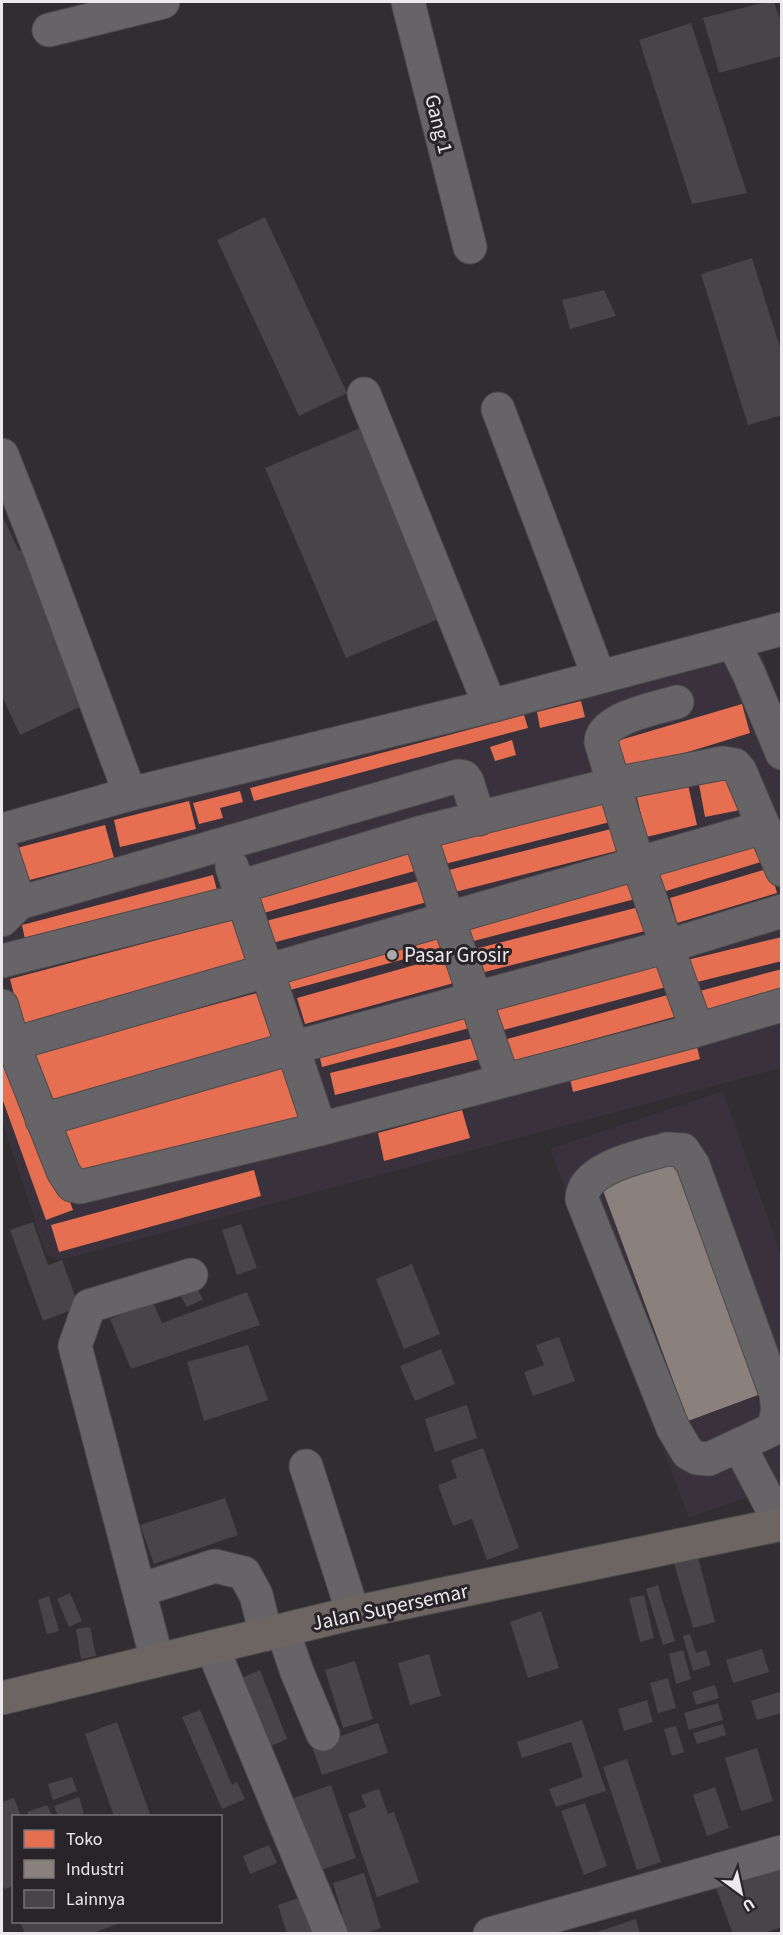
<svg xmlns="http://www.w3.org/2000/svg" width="783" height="1935" font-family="'Source Sans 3',sans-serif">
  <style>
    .built { fill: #39313b }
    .shops { fill: #e76f51 }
    .industry { fill: #8a817c }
    .building { fill: #484548 }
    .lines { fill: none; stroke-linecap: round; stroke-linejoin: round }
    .minor-casing { stroke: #4c4a4c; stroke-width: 35 }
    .major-casing { stroke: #4c4a4c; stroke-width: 35 }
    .minor { stroke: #666466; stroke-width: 33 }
    .major { stroke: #6c6561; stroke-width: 33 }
    .poi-dot { fill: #aba8ac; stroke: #282429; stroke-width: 2 }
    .labels { text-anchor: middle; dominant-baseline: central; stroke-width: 6; stroke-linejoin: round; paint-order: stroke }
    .street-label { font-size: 21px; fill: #ece9ed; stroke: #282429 }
    .poi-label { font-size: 21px; fill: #ece9ed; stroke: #282429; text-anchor: start }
  </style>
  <rect width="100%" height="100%" fill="#312e32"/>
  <!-- built -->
  <path class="built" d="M756,639L781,707V1068L76,1256L58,1260L46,1254L2,1121V841Z
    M723,1091L781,1255V1485L689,1518L550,1149Z"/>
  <!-- shops -->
  <path class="shops" d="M581,701L585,717L540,728L537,712Z
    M742,704L750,733L619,773L610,743Z
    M524,715L528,728L254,801L250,788Z
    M512,740L516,755L495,761L490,747Z
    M733,772L740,810L705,817L698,779Z
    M686,776L697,825L646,837L635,789Z
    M240,791L243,802L220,808L223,818L199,824L193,803Z
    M608,797L614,821L437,866L431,842Z
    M189,801L196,829L120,847L114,820Z
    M105,825L114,858L22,882L13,849Z
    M619,827L624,849L451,893L445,871Z
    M758,840L764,861L663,892L656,871Z
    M415,842L422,869L260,914L253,888Z
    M770,868L777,893L677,923L670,898Z
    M636,872L643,897L470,942L463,917Z
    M213,875L218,894L26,944L22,925Z
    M430,878L435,900L272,943L266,921Z
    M647,905L653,929L481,973L475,949Z
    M236,919L249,970L23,1030L10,979Z
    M443,923L449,947L290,990L284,967Z
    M782,937V961L693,983L687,960Z
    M454,954L461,981L305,1024L297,998Z
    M663,964L670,986L496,1032L490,1009Z
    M782,969V993L707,1014L700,991Z
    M261,992L275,1044L41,1106L27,1055Z
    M675,993L681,1015L506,1063L500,1041Z
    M476,1003L481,1025L322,1067L317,1045Z
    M2,1017L73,1210L46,1220L2,1098Z
    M486,1035L492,1056L335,1095L330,1073Z
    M694,1035L700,1059L573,1092L568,1069Z
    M293,1064L307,1117L71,1180L57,1127Z
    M462,1110L470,1138L384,1161L378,1133Z
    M254,1170L261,1196L59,1252L51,1225Z"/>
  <!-- industry -->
  <path class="industry" d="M682,1155L769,1391L688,1421L601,1185Z"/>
  <!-- building -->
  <path class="building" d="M766,2H774L782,25V56L719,73L703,18Z
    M691,23L747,193L692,204L639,40Z
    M265,217L347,393L299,416L217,240Z
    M752,258L782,354V415L748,425L701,274Z
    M604,290L616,316L570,329L562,300Z
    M360,428L441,618L346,658L265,468Z
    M2,515L19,551L26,548L90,702L20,735L2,696Z
    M33,1222L48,1265L62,1260L79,1307L43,1321L10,1230Z
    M241,1224L257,1268L237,1275L222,1230Z
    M412,1264L440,1334L404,1349L376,1279Z
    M195,1285L203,1299L187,1307L179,1293Z
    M247,1292L260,1325L131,1369L110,1319L153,1302L162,1323Z
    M559,1337L575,1381L533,1396L524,1372L544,1365L536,1345Z
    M248,1345L268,1400L204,1421L187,1362Z
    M441,1349L455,1384L415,1401L400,1366Z
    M467,1405L477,1438L435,1452L425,1419Z
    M483,1448L519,1548L487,1560L472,1519L453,1526L438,1485L457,1478L451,1460Z
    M225,1498L238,1535L154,1564L140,1525Z
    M698,1557L715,1622L693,1628L674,1563Z
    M658,1585L675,1641L663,1645L646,1589Z
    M70,1593L82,1621L69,1627L57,1599Z
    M644,1595L654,1638L640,1642L629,1598Z
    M49,1596L59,1631L47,1634L38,1600Z
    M541,1611L559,1668L528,1678L510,1622Z
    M90,1627L96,1656L81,1659L76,1629Z
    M690,1634L696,1653L706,1650L711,1665L693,1671L683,1636Z
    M762,1649L769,1672L733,1683L726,1660Z
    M683,1650L691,1679L676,1684L669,1654Z
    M429,1654L441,1696L410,1705L398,1663Z
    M355,1661L373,1719L343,1728L325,1670Z
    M260,1670L287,1739L262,1750L233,1682Z
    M668,1678L676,1708L658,1713L650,1683Z
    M715,1685L719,1698L696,1705L692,1692Z
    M782,1691V1713L757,1720L751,1701Z
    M647,1700L653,1722L624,1731L618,1709Z
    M718,1703L723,1720L689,1730L684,1713Z
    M200,1710L232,1785L237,1782L245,1799L222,1809L182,1717Z
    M582,1720L606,1791L556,1807L549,1789L583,1777L571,1742L522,1758L517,1742Z
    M117,1722L150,1814L142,1816H114L85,1734Z
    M378,1723L388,1753L322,1775L312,1746Z
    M723,1724L726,1735L697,1744L693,1733Z
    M676,1726L684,1752L672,1756L664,1729Z
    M757,1748L773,1801L741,1811L725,1758Z
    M627,1759L661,1862L637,1870L603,1767Z
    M72,1777L77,1791L53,1800L48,1784Z
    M331,1785L356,1858L315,1872L291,1799Z
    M715,1787L729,1828L707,1836L693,1795Z
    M379,1789L388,1814L394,1812L419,1882L377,1897L348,1814L366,1807L361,1795Z
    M79,1797L84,1813L76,1816H58L54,1806Z
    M14,1798L21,1816H14V1886L4,1889L2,1882V1802Z
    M585,1803L607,1866L584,1875L561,1811Z
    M47,1805L52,1816H29L27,1812Z
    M269,1845L277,1863L250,1874L243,1856Z
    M782,1858V1927L762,1934H733L714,1882Z
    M364,1873L381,1928L364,1934H348L333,1883Z
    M313,1893L326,1934H287L278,1905Z
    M636,1919L640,1934H594V1933Z
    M20,1922H122L91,1934H25Z"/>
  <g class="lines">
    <!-- minor casing -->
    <g class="minor-casing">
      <path id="minor" d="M408,2L470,247
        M49,30L163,2
        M364,394L490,706
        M498,409L599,677
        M2,455L38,546L130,794
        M733,642L749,674L782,753
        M677,702C657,708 602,718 601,742L638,864L697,1030
        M2,830L130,794L490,706L782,629
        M419,833L503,1080
        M2,851L19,903
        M232,867L320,1129
        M239,887L419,833L614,784L723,763L735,765L740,771L782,870
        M2,920L19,903L458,776L464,777L467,781L479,819
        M2,961L243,900
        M2,1006L13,1044L63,1171L72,1185L80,1187L320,1129L697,1030L782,1005
        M13,1044L764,827
        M42,1120L292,1048L668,946L782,911
        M667,1149L683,1150L693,1165L776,1394C778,1408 779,1417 771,1430L709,1459L697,1458L688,1453L673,1428L582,1199C583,1167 643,1156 667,1149Z
        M739,1445L781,1525
        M306,1466L353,1613
        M140,1590L215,1566L244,1573L256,1595L266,1634
        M283,1631L297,1672L323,1734
        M212,1647L331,1934
        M157,1660L75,1346L89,1306L191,1275
        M490,1934L782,1852"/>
    </g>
    <!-- major casing -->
    <g class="major-casing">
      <path id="major" d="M2,1698L353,1613L782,1524"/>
    </g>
    <!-- minor -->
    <use href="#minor" class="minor"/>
    <!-- major -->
    <use href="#major" class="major"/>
  </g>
  <!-- markers -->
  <circle class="poi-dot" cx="392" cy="955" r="6"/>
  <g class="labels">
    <!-- street labels -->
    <g class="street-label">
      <text transform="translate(439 124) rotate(76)">Gang 1</text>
      <text transform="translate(390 1607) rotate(-12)">Jalan Supersemar</text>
    </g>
    <!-- poi labels -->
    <g class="poi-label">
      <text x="404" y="955">Pasar Grosir</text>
    </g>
  </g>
  <!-- border -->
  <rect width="783" height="1935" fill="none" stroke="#ece9ed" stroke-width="6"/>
  <!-- legend -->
  <rect x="12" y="1815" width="210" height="108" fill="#282429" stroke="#767377" stroke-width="1.5"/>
  <rect x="24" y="1830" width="30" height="18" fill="#e76f51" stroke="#767377" stroke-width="1.5"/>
  <text x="66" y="1845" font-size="18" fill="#ece9ed">Toko</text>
  <rect x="24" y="1860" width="30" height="18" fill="#8a817c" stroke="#767377" stroke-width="1.5"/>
  <text x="66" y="1875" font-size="18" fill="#ece9ed">Industri</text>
  <rect x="24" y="1890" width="30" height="18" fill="#484548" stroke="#767377" stroke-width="1.5"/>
  <text x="66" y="1905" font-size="18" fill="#ece9ed">Lainnya</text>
  <!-- north arrow -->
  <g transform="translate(741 1893) rotate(147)" stroke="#282429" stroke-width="4.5" paint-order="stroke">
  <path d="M0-4.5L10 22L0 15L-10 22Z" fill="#ece9ed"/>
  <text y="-9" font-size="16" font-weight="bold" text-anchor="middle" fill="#ece9ed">U</text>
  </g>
</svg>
